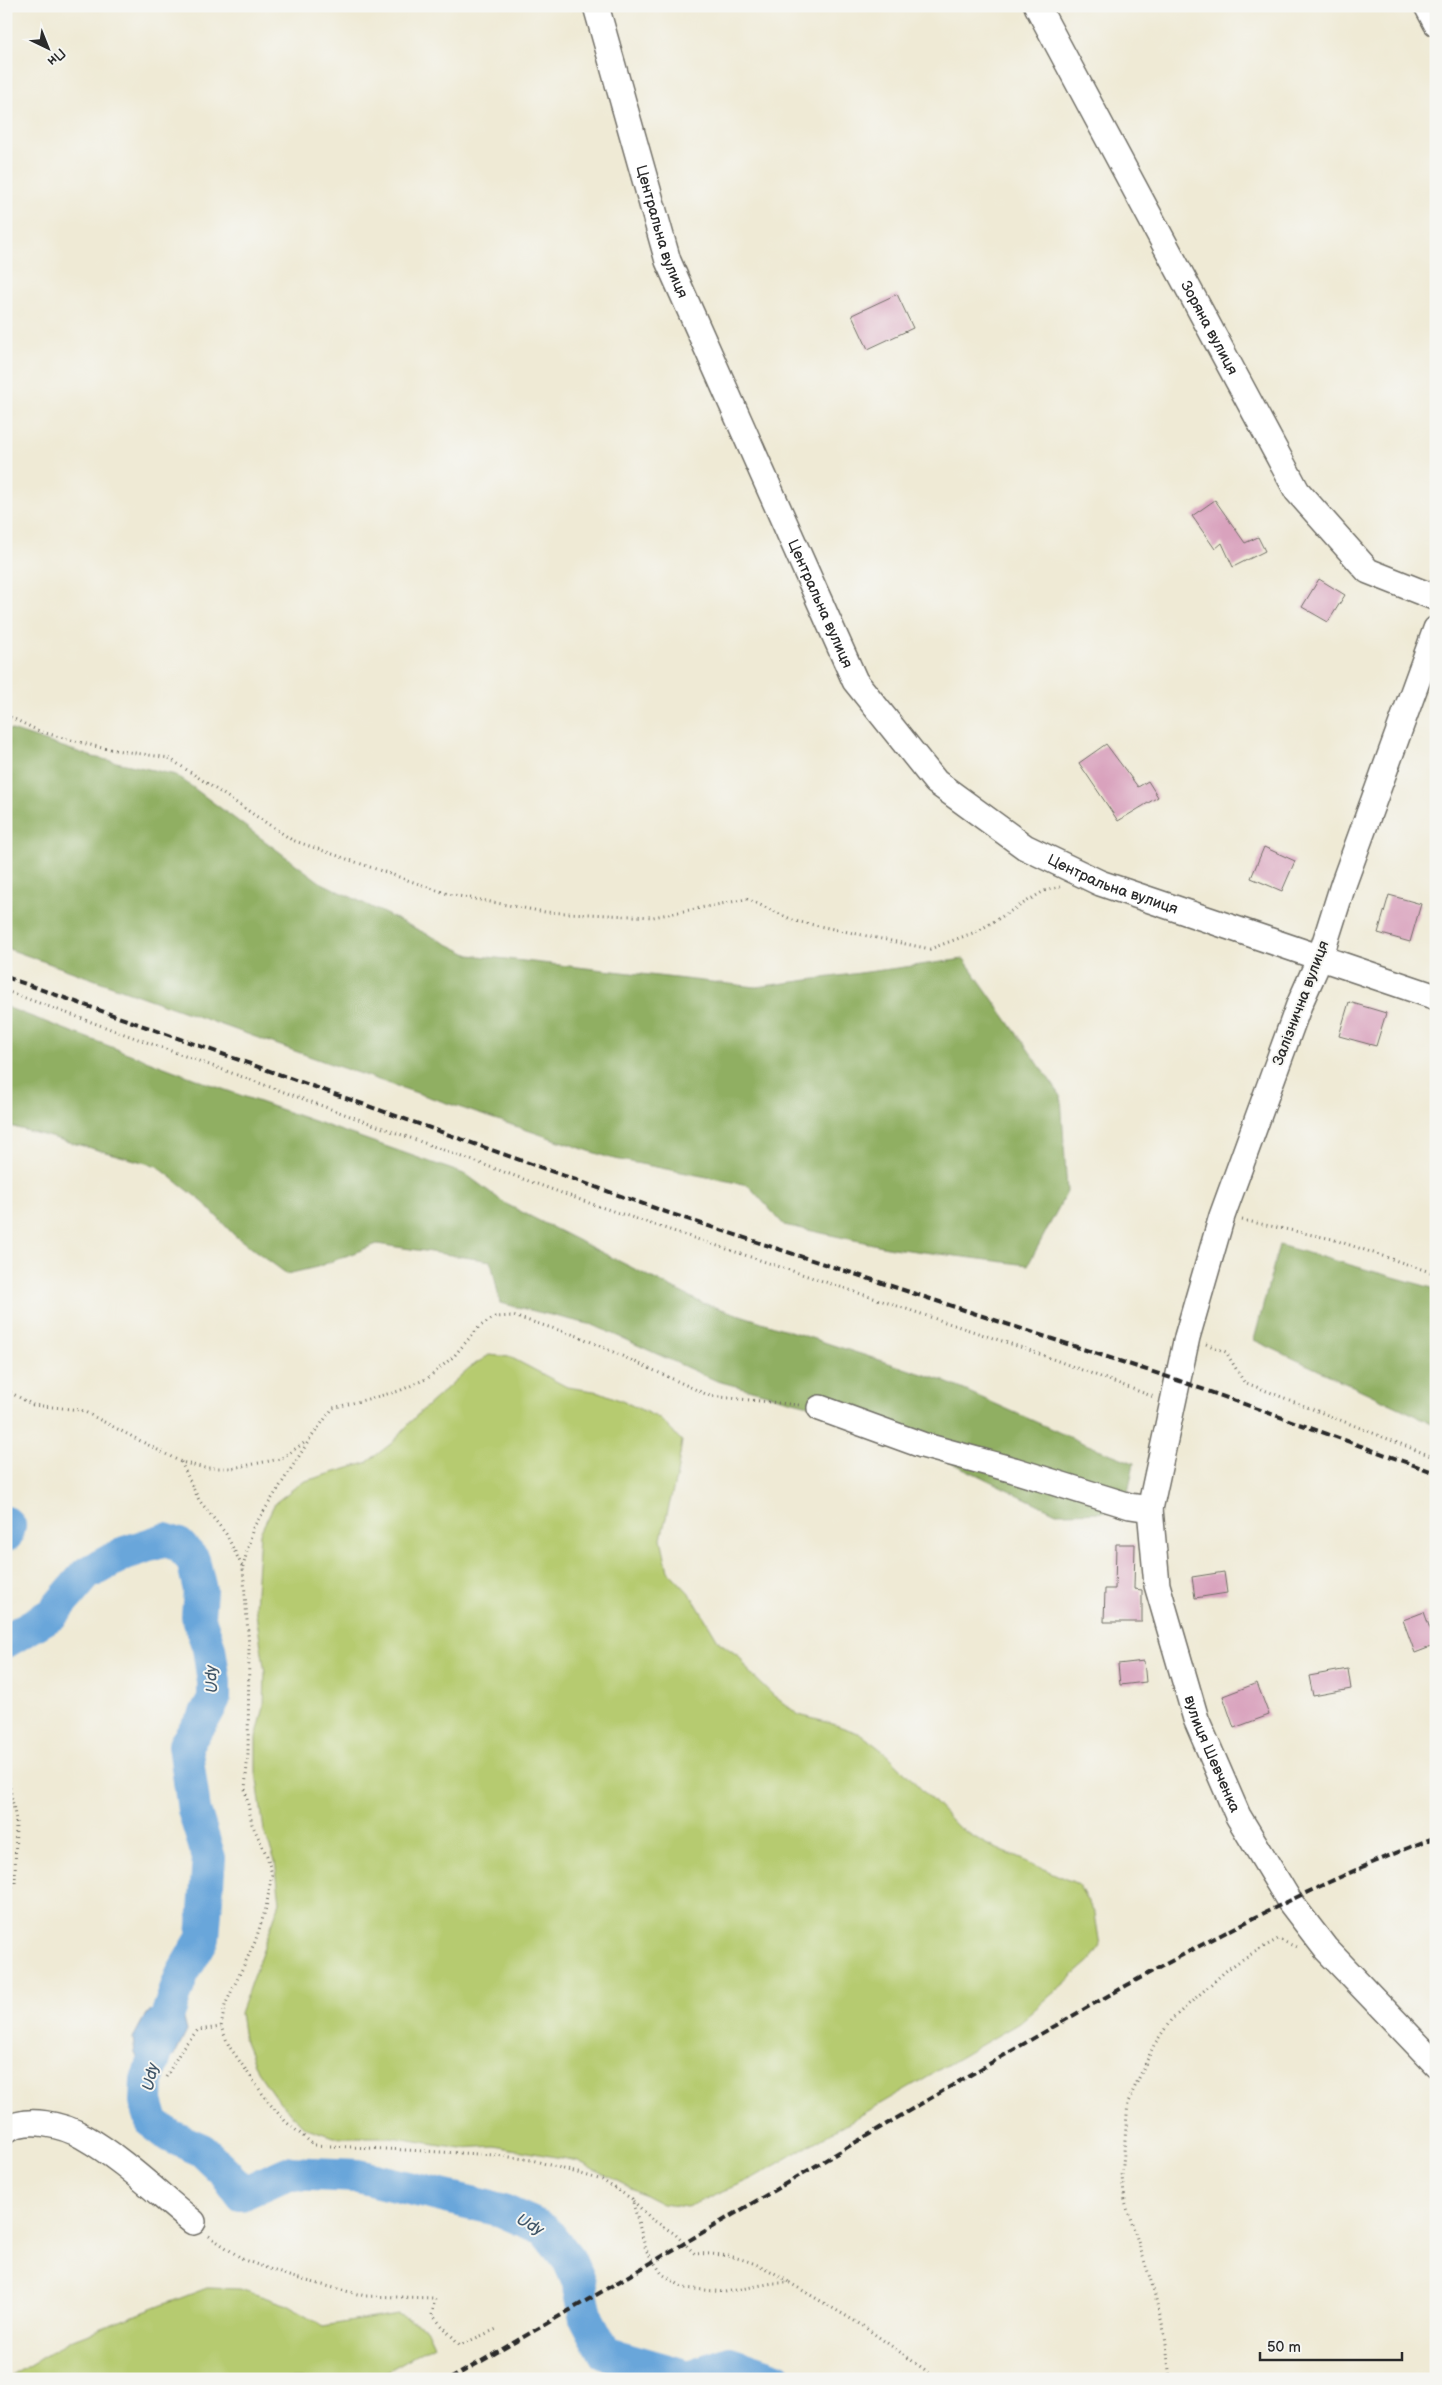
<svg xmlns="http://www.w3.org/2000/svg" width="1442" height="2385" font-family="'Balsamiq Sans',sans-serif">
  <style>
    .green { fill: #b6cb70; stroke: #707b4e }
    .forest { fill: #90af62; stroke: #5e6d46 }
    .water { fill: #69a6da; stroke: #4a6882 }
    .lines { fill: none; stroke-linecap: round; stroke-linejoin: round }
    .river { stroke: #69a6da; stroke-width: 34 }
    .building { fill: #d9a2bd }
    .minor-casing { stroke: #706e66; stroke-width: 28 }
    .path { stroke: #706e66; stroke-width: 3; stroke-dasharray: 1 4; stroke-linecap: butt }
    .minor { stroke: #fff; stroke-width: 25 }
    .rail { stroke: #2b2b2b; stroke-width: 4; stroke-dasharray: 8 4; stroke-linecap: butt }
    .labels { text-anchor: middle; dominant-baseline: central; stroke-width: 4; stroke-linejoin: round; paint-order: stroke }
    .street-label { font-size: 15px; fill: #2b2b2b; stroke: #f6f6f2 }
    .water-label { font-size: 16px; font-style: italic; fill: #415668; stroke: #f6f6f2 }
  </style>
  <rect width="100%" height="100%" fill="#f6f6f2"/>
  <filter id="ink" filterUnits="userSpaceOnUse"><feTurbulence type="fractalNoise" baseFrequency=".02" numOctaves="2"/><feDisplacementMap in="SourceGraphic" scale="10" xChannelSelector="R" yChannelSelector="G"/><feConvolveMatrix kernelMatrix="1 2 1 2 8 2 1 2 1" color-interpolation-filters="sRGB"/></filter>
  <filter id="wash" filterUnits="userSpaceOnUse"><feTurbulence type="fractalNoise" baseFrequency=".0096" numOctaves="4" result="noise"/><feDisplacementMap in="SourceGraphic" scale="20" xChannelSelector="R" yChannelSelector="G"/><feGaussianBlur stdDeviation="1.12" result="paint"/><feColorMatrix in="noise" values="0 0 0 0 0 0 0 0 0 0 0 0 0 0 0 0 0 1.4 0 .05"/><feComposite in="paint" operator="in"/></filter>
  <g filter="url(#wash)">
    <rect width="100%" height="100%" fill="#efead5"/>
    <!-- green -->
    <path class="green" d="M489,1355L510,1357L567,1387L600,1392L629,1404L659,1418L682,1441L677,1474L661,1538L668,1571L691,1595L719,1642L740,1657L750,1673L774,1696L799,1715L830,1723L861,1734L888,1755L958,1827L986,1844L1078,1884L1095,1914L1100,1946L1090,1961L1019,2023L753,2178L687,2207L662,2204L578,2161L495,2146L461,2148L391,2137H333L304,2127L276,2098L257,2071L244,2039L240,2013L280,1902L275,1861L264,1831L256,1772V1738L264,1707L265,1673L255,1607L260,1533L275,1503L302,1482L366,1463L392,1443L415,1417L469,1368Z
      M207,2288L240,2289L288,2305L323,2326L398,2314L426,2328L434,2345L373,2379H6L73,2339Z"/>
    <!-- forest -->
    <path class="forest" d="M6,728L93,757L176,775L320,882L470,955L756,987L964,959L1061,1096L1067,1192L1028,1265L892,1248L784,1225L748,1185L610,1158L334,1065L6,948Z
      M6,1007L217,1087L467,1175L506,1204L700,1302L944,1381L1083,1443L1134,1463L1124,1512L1056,1513L967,1470L820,1408L717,1381L593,1325L500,1303L491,1261L377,1244L317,1267L287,1274L234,1235L204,1203L157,1166L6,1125Z
      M1279,1245L1436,1289V1425L1254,1340Z"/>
    <!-- water -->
    <path class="water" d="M173,1999L183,2015L187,2031L176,2053L165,2064L146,2101L141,2067L135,2053L133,2038L146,2014Z"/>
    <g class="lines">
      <!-- river -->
      <path class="river" d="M6,1523L9,1526L6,1535
        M6,1641L52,1614L86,1574L125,1553L165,1540L179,1545L193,1560L200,1590L198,1616L209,1648L214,1682V1699L202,1721L185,1745L194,1810L209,1858L203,1938L182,1974L169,2011L147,2081L146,2101L152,2122L170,2136L202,2150L226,2173L241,2194L288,2173L358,2176L501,2210L544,2229L569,2260L579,2283L587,2319L605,2353L689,2377L730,2363L777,2379"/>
    </g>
    <g id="blocks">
      <!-- building -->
      <path class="building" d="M897,294L913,328L868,349L852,315Z
        M1215,500L1245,543L1258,537L1265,551L1233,567L1222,543L1215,549L1192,516Z
        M1319,579L1345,595L1328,622L1302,607Z
        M1106,744L1138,787L1148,781L1158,797L1118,821L1079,763Z
        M1264,847L1295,861L1282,891L1251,878Z
        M1389,895L1421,904L1410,942L1378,933Z
        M1349,1002L1386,1013L1376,1046L1339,1036Z
        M1116,1544H1135L1134,1589L1142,1590V1622H1104L1105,1589H1115Z
        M1224,1572L1227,1593L1195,1598L1192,1577Z
        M1424,1612L1436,1645L1415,1653L1403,1620Z
        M1144,1661L1146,1682L1120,1685L1118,1664Z
        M1348,1669L1351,1689L1313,1696L1309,1676Z
        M1257,1683L1269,1715L1234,1728L1223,1696Z"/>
    </g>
  </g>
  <g filter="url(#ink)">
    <use href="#blocks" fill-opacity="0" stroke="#706e66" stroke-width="1"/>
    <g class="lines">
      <!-- minor casing -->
      <g class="minor-casing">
        <g id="minor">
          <path id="s1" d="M596,6L668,261L855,681L936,782L1025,847L1100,883L1436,997"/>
          <path id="s2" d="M1037,6L1297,491L1368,571L1436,598"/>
          <path d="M1427,6L1436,23"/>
          <path id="s3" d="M1436,629L1343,885L1320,958L1299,1005L1222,1216L1187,1337L1150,1509L1157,1585L1196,1719L1238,1816L1290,1902L1326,1949L1436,2064"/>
          <path d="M820,1408L922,1445L1014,1470L1130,1506L1150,1509"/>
          <path d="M6,2130C27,2116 64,2125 84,2137C123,2159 158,2194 193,2222"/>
        </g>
      </g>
      <!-- path -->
      <path class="path" d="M6,715L41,732L102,748L169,758L292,840L448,894L545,912L653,917L747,899L795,921L930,949L978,931L1044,891L1060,887
        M6,991L592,1204L1026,1349L1154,1397
        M1242,1220L1332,1239L1436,1274
        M1206,1344L1226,1352L1244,1382L1436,1458
        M6,1390L33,1405L81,1410L181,1462L205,1468H233L280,1459L307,1441
        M181,1462L199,1500L226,1534L243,1568L249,1646L248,1754L245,1789L252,1824L267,1856L272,1874L266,1908L255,1942L225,2005L221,2027L229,2046L269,2103L286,2122L314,2145L496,2155L532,2160L602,2180L632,2199L646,2250L662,2274L684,2288L725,2292L773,2283H790L863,2326L938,2379
        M243,1567L253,1528L310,1439L333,1408L399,1391L428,1378L454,1356L479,1327L495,1317L513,1316L578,1336L710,1396L799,1405
        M6,1768L16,1820L15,1885L6,1896
        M166,2077L183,2047L198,2030L221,2027
        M633,2201L653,2220L675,2234L695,2254C729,2252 762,2263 790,2283
        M209,2236L244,2260L292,2277L365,2296L435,2298L432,2315L460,2345L499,2328
        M498,2377L499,2379
        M1170,2379L1165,2335L1152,2284L1125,2202L1122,2177L1128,2102L1154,2045L1171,2020L1228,1969L1246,1957L1278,1939L1296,1947"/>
      <!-- minor -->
      <use href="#minor" class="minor"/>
      <!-- rail -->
      <path class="rail" d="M6,977L663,1211L1177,1380L1436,1473
        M450,2379C619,2283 786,2183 953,2085C1109,1994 1267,1902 1436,1837"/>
    </g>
  </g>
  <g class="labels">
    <!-- street labels -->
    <g class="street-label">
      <text stroke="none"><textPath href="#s1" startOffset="235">Центральна вулиця</textPath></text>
      <text stroke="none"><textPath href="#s2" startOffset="365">Зоряна вулиця</textPath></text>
      <text stroke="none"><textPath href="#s1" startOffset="640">Центральна вулиця</textPath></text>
      <text stroke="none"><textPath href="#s1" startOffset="1060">Центральна вулиця</textPath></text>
      <text transform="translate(1301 1003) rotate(-69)">Залізнична вулиця</text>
      <text stroke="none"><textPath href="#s3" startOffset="1181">вулиця Шевченка</textPath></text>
    </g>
    <!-- water labels -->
    <g class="water-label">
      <text transform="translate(212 1679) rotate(-93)">Udy</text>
      <text transform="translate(151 2077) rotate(-78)">Udy</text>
      <text transform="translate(530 2225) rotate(29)">Udy</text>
    </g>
  </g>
  <!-- margin -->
  <rect width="1442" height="2385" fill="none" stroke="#f6f6f2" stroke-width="25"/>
  <!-- north arrow -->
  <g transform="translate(48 48) rotate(137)" stroke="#f6f6f2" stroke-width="4" paint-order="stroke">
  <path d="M0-4L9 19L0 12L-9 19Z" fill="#2b2b2b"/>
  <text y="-8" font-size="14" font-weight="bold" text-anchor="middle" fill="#2b2b2b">Пн</text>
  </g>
  <!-- scale -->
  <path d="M1260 2352v8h142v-8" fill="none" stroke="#2b2b2b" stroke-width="2.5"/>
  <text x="1267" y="2352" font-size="15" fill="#2b2b2b" stroke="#f6f6f2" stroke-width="4" paint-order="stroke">50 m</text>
</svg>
